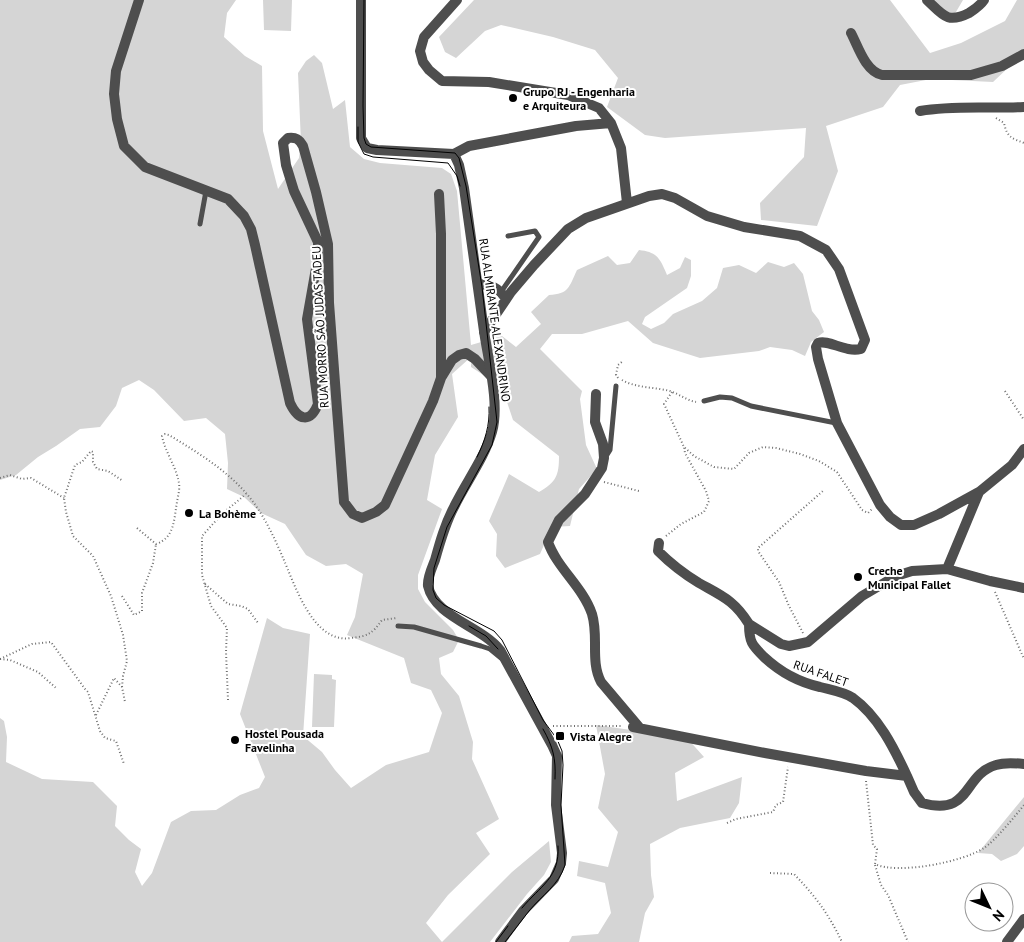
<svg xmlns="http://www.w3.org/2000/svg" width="1024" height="942" font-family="'PT Sans',sans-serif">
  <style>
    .green { fill: #d5d5d5 }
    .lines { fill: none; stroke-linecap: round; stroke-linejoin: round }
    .path { stroke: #707070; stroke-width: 2; stroke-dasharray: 1 2.5; stroke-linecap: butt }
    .service { stroke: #4e4e4e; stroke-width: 5 }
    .minor { stroke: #4e4e4e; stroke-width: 10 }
    .tertiary { stroke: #4e4e4e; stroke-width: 10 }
    .tram { stroke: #000; stroke-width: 1 }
    .poi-dot { fill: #000; stroke: #fff; stroke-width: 2 }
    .labels { text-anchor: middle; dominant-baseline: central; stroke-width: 4; stroke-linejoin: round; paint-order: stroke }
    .poi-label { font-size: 12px; font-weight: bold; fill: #000; stroke: #fff; text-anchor: start }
    .street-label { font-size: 12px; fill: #000; stroke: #fff }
  </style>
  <rect width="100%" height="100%" fill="#fff"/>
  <!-- green -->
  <path class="green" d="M0,0H236L227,13L224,37L245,56L262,66L263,131L278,189L299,158L301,143L298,73L306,61L314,55L322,63L333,109L345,100L350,147L364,159L380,163L442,168L451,174L457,191L471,345L502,336L516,347L541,324L531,312L549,295C569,294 569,287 577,270L608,256L617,265L630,263L639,250C657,252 660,258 667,275L680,268L685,257L691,260V276L687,288L645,317L642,324L651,329L664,323L673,314L702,301L717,288L723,268L739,265L756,273L768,262L784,267L794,263L803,274L812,311L819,320L824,332L811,342L805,356L792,350L770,347L759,351L700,358L653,343L628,321L582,334H552L540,349L582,391L580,399L586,445L597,469L579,489L570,526L552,527L540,554L505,568L496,556L497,534L489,521L509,474L539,492C556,482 559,476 559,456L513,420L502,387L471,367V357L452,374L458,417L435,455L427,500L442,509L418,575V589L425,602L453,630L459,640L453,652L439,658L441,674L459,696L473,742L472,759L499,819L476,833L490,854L448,895L426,923L442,942L512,872L549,841L551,862L544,875L527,894L490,942H0V718L4,721L7,737L6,762L42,779L93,782L117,806L115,826L129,840L141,849L135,872L142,886L152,873L171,822L191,811L216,810L240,795L259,788L265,777L240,714L267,618L283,628L310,634L303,736L322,752L335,770L351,788L386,765L429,752L442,713L431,690L411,683L404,658L347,635L355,617L363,574L346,564L326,566L306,555L285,524L261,513L244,497L227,489L228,463L225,434L206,418L184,421L154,390L139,380L122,388L116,406L100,427L80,429L56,446L38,457L16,475L0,480Z
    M263,0H292L291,31L264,30Z
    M474,0H890L930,53L961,43L1005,21L1017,0H1024V53L993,82L931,79L900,85L883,107L826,126L838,171L817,226L761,220L760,203L804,157L806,128L665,138L645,135L607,107L618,78L595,50L553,37L501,25L485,31L456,58L445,52L439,37Z
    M925,0H963L953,17Z
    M314,674L332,675V679L336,680L334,727H312Z
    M596,725L687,738L704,757L675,773L677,801L742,777L739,803L730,818L680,828L650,844L651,875L654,897L645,913L639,942H569L572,936L598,934L611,913L605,883L577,876L579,861L608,867L618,832L598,808L605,774Z
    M1024,797V846L1017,854L1001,861L992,854L978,853Z"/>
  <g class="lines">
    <!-- path -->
    <path class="path" d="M996,118L1004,123C1007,137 1011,138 1024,143
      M618,378L616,375L618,365L623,361
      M622,380C636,388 654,387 670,391C679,394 686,400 696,402
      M1005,391L1024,420
      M672,392L664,404L684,447L694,456L714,467L734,469L749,453L763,447L776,448L800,454L819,461L837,472L862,510L868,513L872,509
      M0,478L10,475L22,479L31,478L64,498
      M604,482L639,491
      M137,528L156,544C175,538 174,518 177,502C178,496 180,489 179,483C176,466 165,452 162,436L165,434L169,435C200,454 232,473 254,503C266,520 275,539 283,558C295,585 313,644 351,638C368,636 372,634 382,620L397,618
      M666,536L681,524L704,512L709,501L706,491L685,453L684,447
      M205,584L228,604L241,606L248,609L258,623
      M995,592L1024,659
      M122,596L134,615L142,611V593L153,563L156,544
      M803,633L789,606L779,582L758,551V548L824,490
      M0,659L32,644L51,642L85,689L88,692L100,731L105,738L116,741L124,764
      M0,659L10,660L38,672L56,688
      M122,687L123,676L127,661L123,635L111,596L93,556L73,536L66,512L64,498L75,465L82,462L91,451L93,452V462L97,469L108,471L123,481
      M228,700L226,652L227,628L211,606L202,575V536L222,514L246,494
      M96,715L114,678L122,687L125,702
      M553,726H623
      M866,781L873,845L877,849L875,864C897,875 963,862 984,848C994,842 1016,815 1024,805
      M727,823L736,819L773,812L776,805L783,802L788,767
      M875,865L881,885L888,895L908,942
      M770,873L794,874C816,897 828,913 842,942"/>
    <!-- service -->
    <path class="service" d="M200,224L206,191
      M501,292L539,237L535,231L508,236
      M704,401L720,397L732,398L751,406L836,423
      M605,458L610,450L616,386
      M398,626L414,627L481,646L490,649L501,658"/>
    <!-- minor -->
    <path class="minor" d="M139,0L116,71L114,94L117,119L124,146L145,167L228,199L244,216L251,229L255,245L290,403C298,420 310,424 318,404L307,319L318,257V242L294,191L286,165L283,143L288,138C296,137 299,139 303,146L316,192L328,244L329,303L344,502L353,514L362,518L376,512L385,505L433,401L441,378L452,360L459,355L466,353L475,359L491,376
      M457,0L424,37L420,51L423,62L429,70L442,81L489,82L568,95L599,108L611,123L621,148L627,203
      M927,0C943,15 947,24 969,13C975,9 980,6 984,0
      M851,33C858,46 865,71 882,75H971L1002,66L1024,54
      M920,111C955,105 989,109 1024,107
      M454,154L469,146L576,126L611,123
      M439,194L441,234V377
      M478,284C492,285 498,287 506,299
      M484,332L511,292L534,265L568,229L586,218L649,196L662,194L675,198L707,216L744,227L800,236L826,250L839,269L865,340L861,349C845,353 829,339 818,343L816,347L818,359L837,423L880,505L890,517L901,525H914L939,514L979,492L1012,465L1024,449
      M596,394L595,422L603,444L604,458L602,468L585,494L559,520L548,542C557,568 583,587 592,614C599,637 590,661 601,682L639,727
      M659,543L658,551C670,563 684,574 699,583C722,596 734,600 749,624
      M947,569L979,492
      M633,727L765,753L866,771L907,776C894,748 878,716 853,698C844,692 831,690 820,687C798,682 781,673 764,657C752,645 749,642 749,624L781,644L789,646L808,642L862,596L896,576L912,571L947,569L990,581L1024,588
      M907,776L914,792L922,803C972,817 962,775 996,765C1005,762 1015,763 1024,764
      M1007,942L1024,919"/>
    <!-- tertiary -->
    <path class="tertiary" d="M361,0V138L367,148L377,150L454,154L459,165L464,188C471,235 477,283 484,331C488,360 500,404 492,432C484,459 466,482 454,507C445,524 440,542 435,560C432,568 427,578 428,586C435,617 481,626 500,650L552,745L557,756L556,805L562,853L561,863L554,879L523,911L500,942"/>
    <!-- tram -->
    <path class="tram" d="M364,0L363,106L364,138L366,144L371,147L455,153L459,158L466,186L482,287L497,422L492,445L447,527L434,568L433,590L436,598L444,605L494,631L502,640L543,720L557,739L562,751L563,765L561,805L565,865C559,885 542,895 529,911C521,921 513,932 505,942
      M358,127V142L364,154L373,157L448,163L457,176L460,186
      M477,457C485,441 490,425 489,407
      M469,626L486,636L498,649
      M543,729C553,747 556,758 555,779
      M522,908C540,886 560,878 558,846
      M496,942L508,926"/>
  </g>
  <!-- markers -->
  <g class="poi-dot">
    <circle cx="513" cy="98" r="5"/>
    <circle cx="189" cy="513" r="5"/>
    <circle cx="858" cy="577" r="5"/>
    <rect x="555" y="731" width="10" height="10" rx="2.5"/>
    <circle cx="235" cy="740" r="5"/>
  </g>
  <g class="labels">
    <!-- poi labels -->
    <g class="poi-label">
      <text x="523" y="91">Grupo RJ - Engenharia<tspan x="523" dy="14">e Arquiteura</tspan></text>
      <text x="199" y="513">La Bohème</text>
      <text x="868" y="570">Creche<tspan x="868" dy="14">Municipal Fallet</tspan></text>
      <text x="245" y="733">Hostel Pousada<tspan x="245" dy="14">Favelinha</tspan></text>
      <text x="570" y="736">Vista Alegre</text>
    </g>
    <!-- street labels -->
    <g class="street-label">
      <text transform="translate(495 320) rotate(82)">RUA ALMIRANTE ALEXANDRINO</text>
      <text transform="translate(320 327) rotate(-93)">RUA MORRO SÃO JUDAS TADEU</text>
      <text transform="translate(821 673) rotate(19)">RUA FALET</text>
    </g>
  </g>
  <!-- north arrow -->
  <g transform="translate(989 907) rotate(133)"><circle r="24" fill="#ffffff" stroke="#999999"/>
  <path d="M0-4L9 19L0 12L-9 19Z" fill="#000000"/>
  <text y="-8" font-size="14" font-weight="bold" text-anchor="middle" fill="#000000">N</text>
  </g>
</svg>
